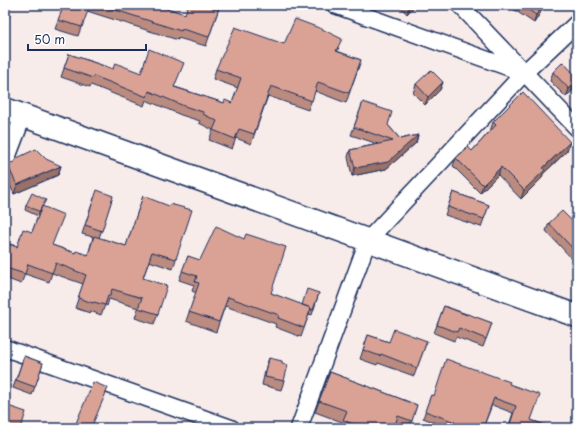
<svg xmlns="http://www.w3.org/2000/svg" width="582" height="433" font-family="'Playpen Sans',sans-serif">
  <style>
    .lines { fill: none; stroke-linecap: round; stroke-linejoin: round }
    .minor-casing { stroke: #1b2f5e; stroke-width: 19 }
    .trunk-casing { stroke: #1b2f5e; stroke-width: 25 }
    .minor { stroke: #fff; stroke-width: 16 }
    .trunk { stroke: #fff; stroke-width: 22 }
    .wall { fill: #bb8b80; stroke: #1b2f5e }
    .shaded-wall { fill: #997168; stroke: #1b2f5e }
    .building { fill: #daa295; stroke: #1b2f5e }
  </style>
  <rect width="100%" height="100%" fill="#f8ecea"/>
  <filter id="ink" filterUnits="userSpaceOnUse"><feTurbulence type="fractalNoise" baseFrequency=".025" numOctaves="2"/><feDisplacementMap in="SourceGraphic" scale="8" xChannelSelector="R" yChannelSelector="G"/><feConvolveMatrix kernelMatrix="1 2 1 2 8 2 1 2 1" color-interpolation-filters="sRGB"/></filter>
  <g filter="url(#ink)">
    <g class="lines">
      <!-- minor casing -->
      <g class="minor-casing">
        <path id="minor" d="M335,5L524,73
          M460,5L577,128
          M5,163L23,116
          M5,348L231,428
          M299,428L368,240L524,73L577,23"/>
      </g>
      <!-- trunk casing -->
      <g class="trunk-casing">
        <path id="trunk" d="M5,109L577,316"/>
      </g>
      <!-- minor -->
      <use href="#minor" class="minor"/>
      <!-- trunk -->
      <use href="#trunk" class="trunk"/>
    </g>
    <!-- wall -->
    <path class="wall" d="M64,5H157L185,14L220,5L206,46L178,38V40L87,11L78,36L55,29Z
      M398,5H416L407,14Z
      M507,5H545L534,23Z
      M284,44L339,48L337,51L361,60L346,103L315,91L308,110L268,96L251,144L236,138L232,149L209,140L213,130L199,123L200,121L181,115L146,100L144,106L91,85L90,87L61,77L69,54L113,69L175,87L224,103H232L238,88L213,79L216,69Z
      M553,72L576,87L566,97L550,81Z
      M443,82L440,90L425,105L413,93L416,84Z
      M363,102L388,125L400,139L418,135L416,143L386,169L352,176L348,157L350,150L378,144L351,135Z
      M493,122L567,151L543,174L542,178L521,199L498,175L480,193L453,166L456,158L472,151L490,131Z
      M7,164L61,166L58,175L14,194L5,174V170Z
      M453,192L489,205L481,227L445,215Z
      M113,196L99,238L126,246L143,196L176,259L173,269L149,261L143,278L158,314L154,324L135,318L138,308L109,299L107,306L105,305L101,315L90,311V313L75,308L83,284L52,273L49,282L25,274L21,284L5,278V253L9,244L17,246L32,232L38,216L25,210L26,205L43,207L52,245L75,253L88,255L93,237L82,234L94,198Z
      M549,223L577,226V261L575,262L546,231Z
      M188,256L271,293L301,305L319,293L312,315L309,314L301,337L275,327L276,324L225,306L216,332L186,321L196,293L192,291L194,285L179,280Z
      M444,306L492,323L483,347L456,337L454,341L434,333Z
      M368,335L389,342L427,341L414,376L378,363L377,365L360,359Z
      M24,356L43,363L32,395L13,388Z
      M269,358L284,381L281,390L262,385L266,366Z
      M330,372L417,405L409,428H396L394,427V428H340L342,422L315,412Z
      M509,384L531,420L553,428H508L513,413L492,405L483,428H449L423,418L431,395L433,396Z"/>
    <!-- shaded-wall -->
    <path class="shaded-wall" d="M410,5H416L407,14Z
      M543,5H545L544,7L534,23L536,15Z
      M577,81V85L576,87L566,97L569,89Z
      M443,82L440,90L425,105L428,97Z
      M418,135L416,143L386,169L352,176L355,168Z
      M570,142L567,151L543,174L542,178L521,199L524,190L543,168Z
      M61,166L58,175L14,194L17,185Z
      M501,167L498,175L480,193L483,185Z"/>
    <!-- building -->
    <path class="building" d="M64,5H90L82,27L58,20Z
      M100,5H157L185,14L188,5H220L209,37L182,29L181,31Z
      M522,5H543L536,15Z
      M5,13L10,15L5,27Z
      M295,19L322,29L342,39L336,51L361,60L349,93L318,82L312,101L271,86L254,134L239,129L235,139L213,130L217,121L203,114V112L184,106L149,91L147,97L94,76L93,78L64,68L69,54L113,69L115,63L141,73L149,49L184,63L174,87L224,103L225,100L232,103L241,78L216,69L235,27L284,44Z
      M563,62L577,77V81L569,89L553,72Z
      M431,70L443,82L428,97L416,84Z
      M523,92L570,142L543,168L545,170L524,190L501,167L483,185L456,158L468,147L472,151L496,125L493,122Z
      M363,102L392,112L388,125L400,139L418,135L388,162L355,168L350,150L393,141L354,127Z
      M36,149L46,159L61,166L17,185L7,164L14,162L17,158Z
      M97,190L113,196L102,231L85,225Z
      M453,192L489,205L484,219L448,207Z
      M32,193L46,200L42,207V206L40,212L26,205Z
      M143,196L169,206L170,204L192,210L176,259L152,252L143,278L167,286L158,314L138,308L142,298L112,289L110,296H108L105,305L94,302L93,303L78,298L86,275L56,263L52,273L28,264L25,274L6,268L8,261L5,260V255L9,244L17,247L23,229L32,232L42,206L64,215L52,245L75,253L76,251L88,255L94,236L126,246Z
      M562,211L577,226V253L549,223Z
      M216,226L244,239L246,234L286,247L271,293L311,308L304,328L278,318L279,315L228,297L219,322L189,312L199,283L195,282L197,276L182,271L188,256L200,260Z
      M307,289L319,293L313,310H311V308L302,305Z
      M444,306L467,315L468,314L492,323L486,339L459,328L457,332L437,325Z
      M394,329L427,341L417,368L381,354L380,356L363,350L368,335L389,342Z
      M24,356L43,363L35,387L16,380Z
      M269,358L282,361V364L288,365L284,381L265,377Z
      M446,359L510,382L509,384L540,395L531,420L553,428H512L509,427L516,406L494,398L483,428H479L466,423L465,428H452L455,422L425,411L431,395L434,396Z
      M330,372L417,405L412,421L398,416L394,428H364L343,420L347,411L319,401Z
      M93,382L108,388L91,428H74Z
      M5,405L26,412L21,428H5Z"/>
  </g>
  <!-- margin -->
  <rect width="582" height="433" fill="none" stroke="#fff" stroke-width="20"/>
  <rect x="10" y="10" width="562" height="413" fill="none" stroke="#1b2f5e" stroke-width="1.5" filter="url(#ink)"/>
  <!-- scale -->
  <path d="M28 44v6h118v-6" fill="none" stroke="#1b2f5e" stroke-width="2"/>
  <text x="34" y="44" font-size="12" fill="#1b2f5e" stroke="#ffffff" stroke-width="3" paint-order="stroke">50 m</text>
</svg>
